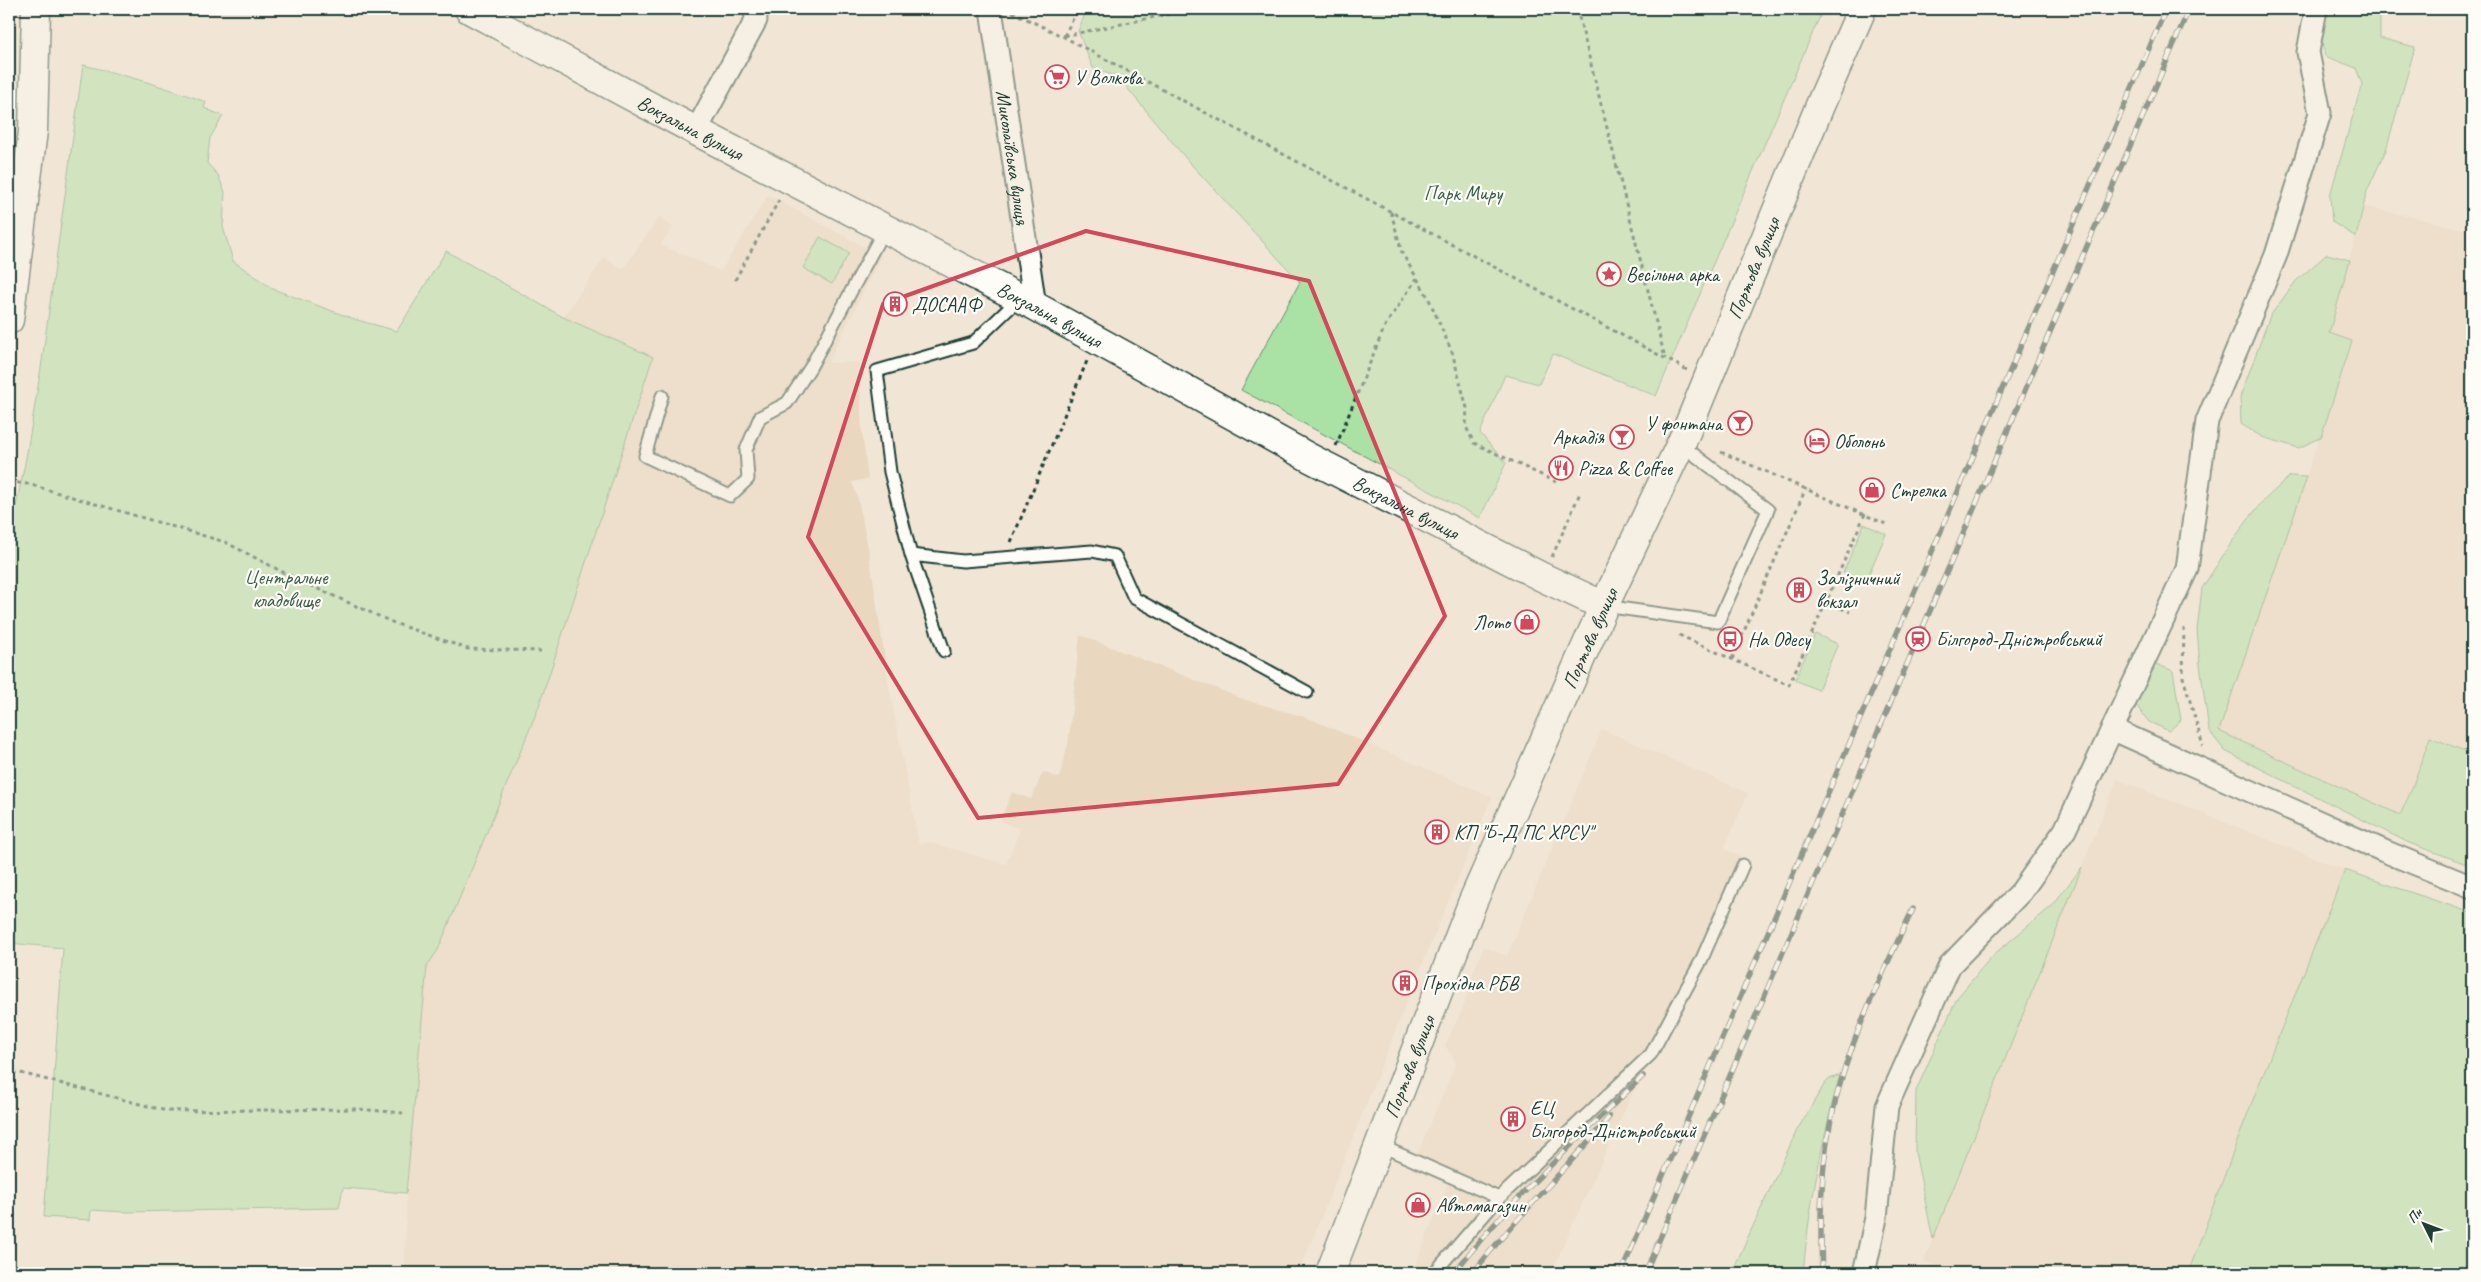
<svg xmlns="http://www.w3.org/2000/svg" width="2481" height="1282" font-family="Caveat,sans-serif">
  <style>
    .built { fill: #e9d7bf }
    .green { fill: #aae1a5; stroke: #648f6c }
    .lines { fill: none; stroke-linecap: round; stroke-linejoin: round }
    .lane-casing { stroke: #1f3d34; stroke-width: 15 }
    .street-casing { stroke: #1f3d34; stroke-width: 25 }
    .secondary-casing { stroke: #1f3d34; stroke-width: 31 }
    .primary-casing { stroke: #1f3d34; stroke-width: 31 }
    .path { stroke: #1f3d34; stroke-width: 3; stroke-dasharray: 4 4; stroke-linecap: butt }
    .lane { stroke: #fdfcf7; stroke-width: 11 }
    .street { stroke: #fdfcf7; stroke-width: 21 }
    .secondary { stroke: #fdfcf7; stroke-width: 28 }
    .primary { stroke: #fdfcf7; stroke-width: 28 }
    .rail-casing { stroke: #1f3d34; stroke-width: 5.5 }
    .rail { stroke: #fdfcf7; stroke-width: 4; stroke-dasharray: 11; stroke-linecap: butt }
    .marked { fill: none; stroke: #d1495b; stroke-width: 4; stroke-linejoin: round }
    .labels { text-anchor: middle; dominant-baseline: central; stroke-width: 4.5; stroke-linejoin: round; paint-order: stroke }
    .poi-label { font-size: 20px; fill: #1f3d34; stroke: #fdfcf7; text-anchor: start }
    .street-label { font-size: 20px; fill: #1f3d34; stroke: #fdfcf7 }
    .park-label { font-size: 20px; fill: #3b5e4b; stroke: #fdfcf7 }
  </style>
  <rect width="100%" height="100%" fill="#f1e6d6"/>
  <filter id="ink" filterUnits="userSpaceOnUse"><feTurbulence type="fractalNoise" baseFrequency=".02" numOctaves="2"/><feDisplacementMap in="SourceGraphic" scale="10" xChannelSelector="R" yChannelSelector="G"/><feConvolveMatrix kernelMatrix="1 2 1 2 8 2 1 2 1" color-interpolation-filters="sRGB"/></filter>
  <g filter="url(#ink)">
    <!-- built -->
    <path class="built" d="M768,195L881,256L828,363L859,362L862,432L868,479L852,482L858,499L869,552L889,687L919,844L928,842L1006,864L1020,829L1000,821L1012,792L1031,799L1043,772L1059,778L1068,744L1080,635L1246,700L1308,718L1492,797L1408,999L1299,1273H405L406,1193L426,966L438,950L652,357L563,317L604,258L623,269L659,217L673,227L661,245L721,271Z
      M2364,206L2472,231V754L2449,744L2411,791L2400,815L2219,731L2352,341L2329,333Z
      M1602,729L1748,793L1724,849L1740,856L1551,1273H1412L1448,1184L1411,1169L1456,1063L1445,1045L1463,1008L1473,972L1484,947L1507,956Z
      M2117,779L2345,870L2252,1102L2188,1273H1943L1944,1269L1924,1261Z"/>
    <!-- green -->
    <path class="green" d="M1087,9H1823L1656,396L1553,354L1539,384L1505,375L1480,433L1506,463L1480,518L1241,390L1300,282L1188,161L1118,77L1093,68L1078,31Z
      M2324,9H2367L2380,18V38L2415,47L2386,150L2367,191L2356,237L2332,222L2330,195L2362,84L2356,68L2325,56L2321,36Z
      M83,65C125,75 166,87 206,102L204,108L223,116L210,138L207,163L218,175L225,192L223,227L233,261L273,289L354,319L397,331L446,251L563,317L653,357L538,709L438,950L427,966L406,1193L343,1188L339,1208L125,1212L91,1210L90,1220L44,1217L63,948L9,943V541L26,458L41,368Z
      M820,237L849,253L832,284L803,268Z
      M2327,254L2350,260L2329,333L2352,341L2321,437L2299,448L2262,437L2241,424L2240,397L2270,316L2296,281Z
      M2290,476L2307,477L2219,731L2400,815L2411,791L2430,737L2472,754V866L2409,843L2225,751L2209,731L2200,665L2197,630L2202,588L2235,537L2261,503Z
      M1864,524L1886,534L1865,583L1843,573Z
      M1815,634L1838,644L1818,690L1795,680Z
      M2156,664L2173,671L2181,720L2169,731L2149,722L2135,704L2143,681Z
      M2082,867L1933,1239L1915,1152L1916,1091L1957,998L1992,956L2052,906Z
      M2345,870L2472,913V1273H2188L2252,1102Z
      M1840,1075C1822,1140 1809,1206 1803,1273L1732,1272L1797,1130L1827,1080Z"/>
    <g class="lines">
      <!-- lane casing -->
      <g class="lane-casing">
        <path id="lane" d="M662,396L645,456L730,496L748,479L746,450L760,417L787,403L810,368L885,228
          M911,555L963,561L1092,551L1115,556L1134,598L1307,692
          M1604,606L1718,622L1768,510L1680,444
          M944,651L911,555L890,472L877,371L973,343L1020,298
          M1379,1145L1499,1198
          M1434,1273L1499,1198L1651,1054L1701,961L1743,865"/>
      </g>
      <!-- street casing -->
      <g class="street-casing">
        <g id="street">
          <path id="s1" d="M991,9L1035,306"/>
          <path d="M696,131L756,20L755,9"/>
          <path d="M2112,729L2384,851L2472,887"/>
          <path d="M1864,1273L1876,1218L1887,1106L1950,965L2021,892L2065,830L2187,569L2207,421L2276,255L2320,113L2308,52L2316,9"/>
        </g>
      </g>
      <!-- secondary casing -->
      <g class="secondary-casing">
        <g id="secondary">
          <path id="s2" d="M469,9L696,131L1035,306L1310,458L1542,577L1604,606"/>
          <path id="s3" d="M1330,1273L1473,901L1604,606L1684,437L1821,103L1862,9"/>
        </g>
      </g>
      <!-- primary casing -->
      <g class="primary-casing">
        <path id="primary" d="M9,320L33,131L36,9"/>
      </g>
      <!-- path -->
      <path class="path" d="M1577,9L1665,358
        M1012,12L1064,37L1687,370
        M1064,36L1193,9
        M1064,36L1078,9
        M1391,212L1402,253L1428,297L1452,352L1467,408L1466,427L1474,443L1556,482
        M735,280L779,200
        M1336,446L1385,326L1417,278
        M1721,452L1888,525
        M9,482L28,484L225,542L298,580L394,623L468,649L541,651
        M1011,542L1087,361
        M1552,557L1580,493
        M1826,602L1850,612
        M2184,628L2183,677L2203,746
        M1679,635L1789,685L1865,514
        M1732,659L1806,488
        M13,1071L167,1111L358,1109L403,1113"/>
      <!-- lane -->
      <use href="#lane" class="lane"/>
      <!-- street -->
      <use href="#street" class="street"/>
      <!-- secondary -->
      <use href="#secondary" class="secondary"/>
      <!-- primary -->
      <use href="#primary" class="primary"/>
      <!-- rail casing -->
      <g class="rail-casing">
        <path id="rail" d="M1454,1273C1509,1201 1578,1139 1643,1076
          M1473,1273C1515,1218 1566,1170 1609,1117
          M1621,1273L2166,9
          M1645,1273L2189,9
          M1822,1273C1820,1224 1820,1174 1830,1125C1845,1049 1880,978 1913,909"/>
      </g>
      <!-- rail -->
      <use href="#rail" class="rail"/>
    </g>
  </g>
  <!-- marked area -->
  <path d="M0 0H2481V1282H0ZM1086,231L1309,281L1445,616L1338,784L978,818L808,537L883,304Z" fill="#f1e6d6" fill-opacity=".55" fill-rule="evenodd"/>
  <path class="marked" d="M1086,231L1309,281L1445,616L1338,784L978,818L808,537L883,304Z"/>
  <!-- icons -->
  <defs>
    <g id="supermarket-ring" transform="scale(1.25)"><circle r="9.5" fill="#fdfcf7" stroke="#d1495b" stroke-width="1.5"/><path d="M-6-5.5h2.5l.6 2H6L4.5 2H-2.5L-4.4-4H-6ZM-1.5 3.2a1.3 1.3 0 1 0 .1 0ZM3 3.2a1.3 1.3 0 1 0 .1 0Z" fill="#d1495b"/></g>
    <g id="sight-ring" transform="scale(1.25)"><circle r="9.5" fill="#fdfcf7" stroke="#d1495b" stroke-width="1.5"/><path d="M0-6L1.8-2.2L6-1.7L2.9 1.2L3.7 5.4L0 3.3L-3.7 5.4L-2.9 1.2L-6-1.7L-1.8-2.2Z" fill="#d1495b"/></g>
    <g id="building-ring" transform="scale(1.25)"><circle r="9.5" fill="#fdfcf7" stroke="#d1495b" stroke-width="1.5"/><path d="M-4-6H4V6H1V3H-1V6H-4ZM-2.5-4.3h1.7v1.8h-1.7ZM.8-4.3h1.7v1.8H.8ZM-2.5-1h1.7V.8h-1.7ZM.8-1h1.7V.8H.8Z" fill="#d1495b"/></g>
    <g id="bar-ring" transform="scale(1.25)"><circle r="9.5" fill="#fdfcf7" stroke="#d1495b" stroke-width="1.5"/><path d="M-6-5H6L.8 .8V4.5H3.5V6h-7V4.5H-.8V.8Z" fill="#d1495b"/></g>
    <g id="hotel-ring" transform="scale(1.25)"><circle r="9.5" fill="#fdfcf7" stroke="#d1495b" stroke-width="1.5"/><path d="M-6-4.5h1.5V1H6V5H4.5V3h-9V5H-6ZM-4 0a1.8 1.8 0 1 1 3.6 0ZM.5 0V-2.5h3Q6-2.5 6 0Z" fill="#d1495b"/></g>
    <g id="restaurant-ring" transform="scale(1.25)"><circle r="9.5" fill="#fdfcf7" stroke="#d1495b" stroke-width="1.5"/><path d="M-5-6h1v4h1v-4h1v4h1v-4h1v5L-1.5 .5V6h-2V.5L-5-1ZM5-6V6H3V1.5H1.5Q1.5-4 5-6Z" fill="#d1495b"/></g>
    <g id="shop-ring" transform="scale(1.25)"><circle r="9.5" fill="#fdfcf7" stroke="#d1495b" stroke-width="1.5"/><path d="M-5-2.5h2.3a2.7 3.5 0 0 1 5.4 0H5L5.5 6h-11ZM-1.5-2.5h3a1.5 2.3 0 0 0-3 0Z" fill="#d1495b"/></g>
    <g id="bus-ring" transform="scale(1.25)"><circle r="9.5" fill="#fdfcf7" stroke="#d1495b" stroke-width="1.5"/><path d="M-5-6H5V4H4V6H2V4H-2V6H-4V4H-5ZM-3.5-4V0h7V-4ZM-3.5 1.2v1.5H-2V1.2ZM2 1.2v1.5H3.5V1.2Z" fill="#d1495b"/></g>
    <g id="station-ring" transform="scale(1.25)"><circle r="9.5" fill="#fdfcf7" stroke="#d1495b" stroke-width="1.5"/><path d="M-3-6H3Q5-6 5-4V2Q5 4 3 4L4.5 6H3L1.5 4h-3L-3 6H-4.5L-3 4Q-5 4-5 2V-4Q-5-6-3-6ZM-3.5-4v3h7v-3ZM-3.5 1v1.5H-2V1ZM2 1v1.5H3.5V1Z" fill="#d1495b"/></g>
  </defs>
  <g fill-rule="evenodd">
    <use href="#supermarket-ring" x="1057" y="77"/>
    <use href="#sight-ring" x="1609" y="274"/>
    <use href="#building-ring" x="895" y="304"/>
    <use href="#bar-ring" x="1740" y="423"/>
    <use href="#bar-ring" x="1622" y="437"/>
    <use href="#hotel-ring" x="1817" y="441"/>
    <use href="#restaurant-ring" x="1561" y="468"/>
    <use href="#shop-ring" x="1872" y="490"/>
    <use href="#building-ring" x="1799" y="590"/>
    <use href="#shop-ring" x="1527" y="622"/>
    <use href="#bus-ring" x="1730" y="639"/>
    <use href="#station-ring" x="1918" y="639"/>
    <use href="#building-ring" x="1437" y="832"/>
    <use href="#building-ring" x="1405" y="983"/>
    <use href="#building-ring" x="1513" y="1119"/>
    <use href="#shop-ring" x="1418" y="1205"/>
  </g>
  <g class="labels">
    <!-- poi labels -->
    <g class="poi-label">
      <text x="1074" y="77">У Волкова</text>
      <text x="1626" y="274">Весільна арка</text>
      <text x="912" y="304">ДОСААФ</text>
      <text x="1722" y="423" text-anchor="end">У фонтана</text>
      <text x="1604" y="437" text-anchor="end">Аркадія</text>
      <text x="1834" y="441">Оболонь</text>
      <text x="1578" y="468">Pizza &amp; Coffee</text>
      <text x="1890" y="490">Стрелка</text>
      <text x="1816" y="578">Залізничний<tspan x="1816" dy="23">вокзал</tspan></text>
      <text x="1510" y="622" text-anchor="end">Лото</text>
      <text x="1748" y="639">На Одесу</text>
      <text x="1936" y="639">Білгород-Дністровський</text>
      <text x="1454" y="832">КП "Б-Д ПС ХРСУ"</text>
      <text x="1422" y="983">Прохідна РБВ</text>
      <text x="1530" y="1108">ЕЦ<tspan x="1530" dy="23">Білгород-Дністровський</tspan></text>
      <text x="1436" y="1205">Автомагазин</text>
    </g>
    <!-- street labels -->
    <g class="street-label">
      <text stroke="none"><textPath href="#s2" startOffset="251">Вокзальна вулиця</textPath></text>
      <text stroke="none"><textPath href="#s1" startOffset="150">Миколаївська вулиця</textPath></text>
      <text stroke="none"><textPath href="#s3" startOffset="1091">Портова вулиця</textPath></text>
      <text stroke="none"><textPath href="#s2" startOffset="656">Вокзальна вулиця</textPath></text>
      <text stroke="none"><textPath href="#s2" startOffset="1061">Вокзальна вулиця</textPath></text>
      <text stroke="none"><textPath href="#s3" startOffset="686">Портова вулиця</textPath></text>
      <text stroke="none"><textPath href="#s3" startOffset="221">Портова вулиця</textPath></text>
    </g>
    <!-- park labels -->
    <g class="park-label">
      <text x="1463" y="193">Парк Миру</text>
      <text x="286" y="577">Центральне<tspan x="286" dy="23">кладовище</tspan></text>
    </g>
  </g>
  <!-- margin -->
  <rect width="2481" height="1282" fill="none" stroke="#fdfcf7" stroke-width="30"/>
  <rect x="15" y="15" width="2451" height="1252" fill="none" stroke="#1f3d34" stroke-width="2" filter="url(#ink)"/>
  <!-- north arrow -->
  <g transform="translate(2424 1224) rotate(312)" stroke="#fdfcf7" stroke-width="4" paint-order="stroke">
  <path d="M0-4L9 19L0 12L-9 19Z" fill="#1f3d34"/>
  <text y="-8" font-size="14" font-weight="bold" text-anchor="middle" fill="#1f3d34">Пн</text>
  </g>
</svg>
